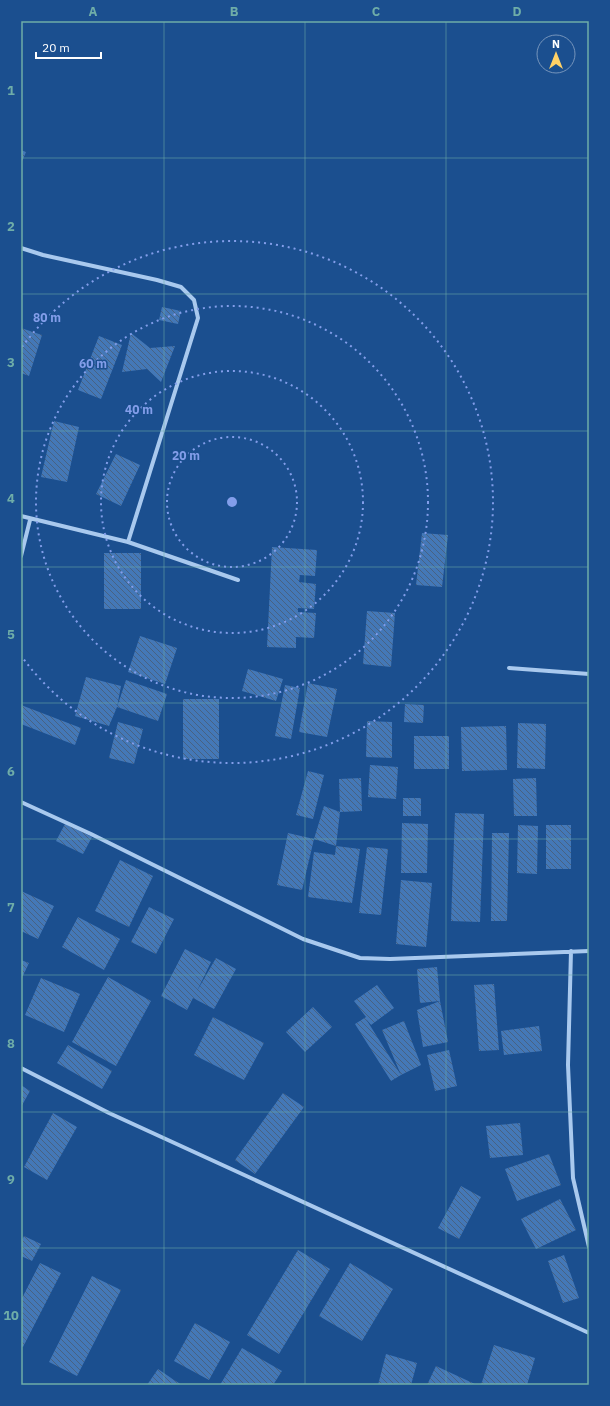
<svg xmlns="http://www.w3.org/2000/svg" width="610" height="1406" font-family="'IBM Plex Sans',sans-serif">
  <style>
    .building { fill: url(#building-back-hatch) }
    .lines { fill: none; stroke-linecap: round; stroke-linejoin: round }
    .street { stroke: #a9c9ee; stroke-width: 4 }
    .grid { fill: none; stroke: #6fada8; stroke-width: 1; stroke-opacity: 0.55 }
    .ring { fill: none; stroke: #839eea; stroke-width: 2; stroke-dasharray: 2 4 }
    .centre { fill: #839eea; stroke: #1b4f8f; stroke-width: 2 }
    .ring-label { font-size: 12px; text-anchor: middle; font-weight: bold; fill: #839eea; stroke: #1b4f8f; stroke-width: 3; stroke-linejoin: round; paint-order: stroke }
    .neatline { fill: none; stroke: #6fada8; stroke-width: 1.5 }
    .grid-label { font-size: 13px; text-anchor: middle; font-weight: bold; fill: #6fada8 }
  </style>
  <defs>
    <pattern id="building-back-hatch" width="6" height="6" patternUnits="userSpaceOnUse"><rect width="6" height="6" fill="#4478b7"/><path d="M-1 5l2 2M0 0l6 6M5-1l2 2" fill="none" stroke="#486282"/></pattern>
  </defs>
  <rect width="100%" height="100%" fill="#1b4f8f"/>
  <!-- building -->
  <path class="building" d="M21,150L26,152L21,164Z
    M162,307L181,311L178,324L159,320Z
    M21,328L42,335L29,376L21,373Z
    M131,333L150,348L175,346L161,382L147,369L122,372Z
    M99,336L122,345L101,399L78,390Z
    M54,421L79,427L67,482L41,477Z
    M116,454L140,465L121,506L96,494Z
    M422,533L448,535L442,587L416,585Z
    M272,547L317,550L315,576L300,575L299,582L316,584L314,609L298,608V612L316,613L314,638L296,637V648L267,647Z
    M104,553H141V609H104Z
    M367,611L395,613L391,667L363,664Z
    M140,636L177,648L165,684L128,672Z
    M248,669L283,679L276,701L242,691Z
    M86,677L121,686L117,707L109,726L75,716Z
    M126,680L167,694L158,721L117,707Z
    M308,683L337,689L327,737L299,732Z
    M285,685L300,688L291,739L275,736Z
    M183,699H219V759H183Z
    M405,704L424,705L423,723L404,722Z
    M21,705L81,728L75,745L21,724Z
    M367,721L392,722V758L366,757Z
    M118,722L143,729L134,764L109,758Z
    M518,723L546,724L545,769L517,768Z
    M506,726L507,770L462,771L461,727Z
    M414,736H449V769H414Z
    M370,765L398,767L396,799L368,797Z
    M308,771L324,775L313,819L296,815Z
    M361,778L362,811L340,812L339,779Z
    M536,778L537,816H514L513,779Z
    M403,798H421V816H403Z
    M324,806L340,812L336,846L314,839Z
    M455,813L484,814L480,922L451,921Z
    M402,823L428,824L427,873H401Z
    M65,824L92,837L83,854L56,841Z
    M518,825L538,826L537,874L517,873Z
    M546,825H571V869H546Z
    M288,833L314,839L302,890L277,885Z
    M492,833H509L507,921H491Z
    M336,846L360,849L352,903L308,897L314,852L335,855Z
    M367,847L388,849L381,915L359,913Z
    M120,860L153,876L129,927L95,911Z
    M401,880L432,883L426,947L396,944Z
    M21,891L54,906L38,939L21,931Z
    M149,907L174,919L156,954L131,942Z
    M78,917L120,939L104,970L62,947Z
    M185,949L211,962L197,991L216,958L236,969L214,1009L193,998L187,1010L161,996Z
    M21,960L29,963L21,980Z
    M437,967L440,1001L420,1003L417,969Z
    M108,977L151,1001L116,1066L72,1042Z
    M41,978L80,994L64,1032L25,1015Z
    M494,984L499,1050L479,1051L474,985Z
    M377,985L394,1008L371,1025L366,1019L401,1075L391,1081L355,1024L366,1017L354,1001Z
    M440,1001L448,1042L423,1047L417,1010Z
    M313,1007L332,1027L305,1052L286,1032Z
    M213,1017L264,1043L244,1080L194,1055Z
    M404,1021L421,1065L401,1075L382,1030Z
    M539,1026L542,1051L504,1055L501,1031Z
    M68,1045L112,1071L102,1089L57,1063Z
    M449,1050L457,1086L435,1091L427,1055Z
    M21,1085L30,1091L21,1107Z
    M283,1093L304,1107L255,1174L235,1160Z
    M53,1113L77,1127L47,1180L24,1167Z
    M520,1123L523,1155L490,1158L486,1126Z
    M549,1154L561,1185L517,1201L505,1169Z
    M461,1186L481,1197L459,1239L438,1228Z
    M560,1199L576,1230L536,1249L521,1219Z
    M24,1236L41,1244L32,1261L21,1256V1242Z
    M298,1250L330,1269L279,1354L247,1335Z
    M564,1255L579,1298L563,1303L548,1261Z
    M40,1263L61,1273L23,1347L21,1346V1300Z
    M350,1263L393,1289L362,1341L319,1316Z
    M92,1276L121,1290L77,1376L49,1362Z
    M195,1323L230,1342L209,1380L174,1361Z
    M494,1345L535,1358L527,1385H481Z
    M242,1348L282,1371L273,1385H220Z
    M386,1354L417,1363L411,1385H378Z
    M436,1366L477,1385H427Z
    M158,1369L174,1380L182,1385H147Z"/>
  <g class="lines">
    <!-- street -->
    <path class="street" d="M21,248L43,255L157,280L181,287L194,300L198,318L128,542
      M21,516L128,542L238,580
      M21,556L30,520
      M509,668L589,674
      M21,802L91,834L303,939L360,958L390,959L589,951
      M571,951L568,1065L573,1178L589,1247
      M21,1068L109,1113L589,1333"/>
  </g>
  <!-- grid -->
  <path class="grid" d="M164,21V1385M305,21V1385M446,21V1385M21,158H589M21,294H589M21,431H589M21,567H589M21,703H589M21,839H589M21,975H589M21,1112H589M21,1248H589"/>
  <!-- distance rings -->
  <g class="ring">
    <circle cx="232" cy="502" r="65"/>
    <circle cx="232" cy="502" r="131"/>
    <circle cx="232" cy="502" r="196"/>
    <path d="M22 347A261 261 0 1 1 22 657"/>
  </g>
  <circle cx="232" cy="502" r="6" class="centre"/>
  <g class="ring-label">
    <text x="47" y="322">80 m</text>
    <text x="93" y="368">60 m</text>
    <text x="139" y="414">40 m</text>
    <text x="186" y="460">20 m</text>
  </g>
  <!-- border -->
  <rect width="610" height="1406" fill="none" stroke="#1b4f8f" stroke-width="44"/>
  <!-- north arrow -->
  <g transform="translate(556 54)"><circle r="19" fill="#1b4f8f" stroke="#7695bc"/>
  <path d="M0-3L7 15L0 10L-7 15Z" fill="#ffd166"/>
  <text y="-6" font-size="11" font-weight="bold" text-anchor="middle" fill="#ffffff">N</text>
  </g>
  <!-- scale -->
  <path d="M36 52v6h65v-6" fill="none" stroke="#ffffff" stroke-width="2"/>
  <text x="42" y="52" font-size="12" fill="#ffffff" stroke="#1b4f8f" stroke-width="3" paint-order="stroke">20 m</text>
  <rect x="22" y="22" width="566" height="1362" class="neatline"/>
  <g class="grid-label">
    <text x="93" y="16">A</text>
    <text x="234" y="16">B</text>
    <text x="376" y="16">C</text>
    <text x="517" y="16">D</text>
    <text x="11" y="95">1</text>
    <text x="11" y="231">2</text>
    <text x="11" y="367">3</text>
    <text x="11" y="503">4</text>
    <text x="11" y="639">5</text>
    <text x="11" y="776">6</text>
    <text x="11" y="912">7</text>
    <text x="11" y="1048">8</text>
    <text x="11" y="1184">9</text>
    <text x="11" y="1320">10</text>
  </g>
</svg>
